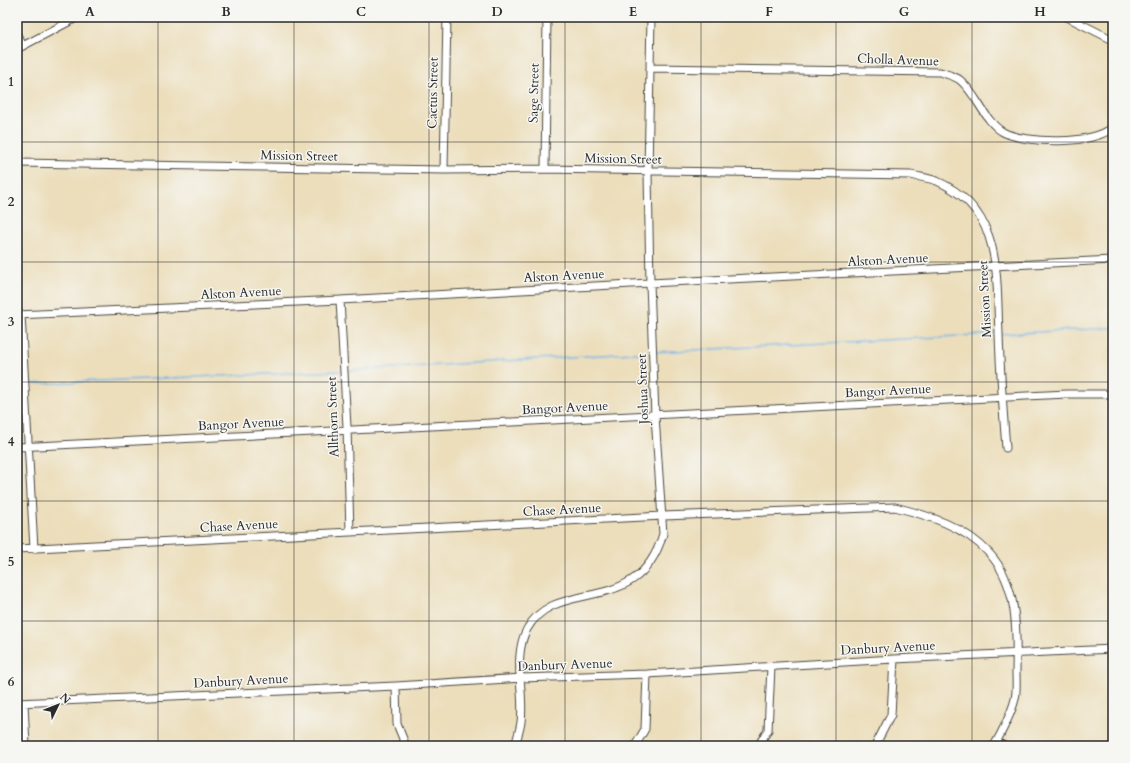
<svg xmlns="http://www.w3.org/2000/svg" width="1130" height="763" font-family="Cardo,serif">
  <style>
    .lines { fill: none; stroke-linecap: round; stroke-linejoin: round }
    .stream { stroke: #71b4e6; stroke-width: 1.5 }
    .minor-casing { stroke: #484641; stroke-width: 9 }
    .minor { stroke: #fff; stroke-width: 7 }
    .grid { fill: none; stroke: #2b2b2b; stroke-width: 1; stroke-opacity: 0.55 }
    .labels { text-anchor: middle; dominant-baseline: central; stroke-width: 3; stroke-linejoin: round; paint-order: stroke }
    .street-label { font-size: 13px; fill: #2b2b2b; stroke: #f6f6f2 }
    .neatline { fill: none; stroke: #2b2b2b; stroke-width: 1.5 }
    .grid-label { font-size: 13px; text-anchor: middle; font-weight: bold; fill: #2b2b2b }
  </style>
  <rect width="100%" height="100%" fill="#f6f6f2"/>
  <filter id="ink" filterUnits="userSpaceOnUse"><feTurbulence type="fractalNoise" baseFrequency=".025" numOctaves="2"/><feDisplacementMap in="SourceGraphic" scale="8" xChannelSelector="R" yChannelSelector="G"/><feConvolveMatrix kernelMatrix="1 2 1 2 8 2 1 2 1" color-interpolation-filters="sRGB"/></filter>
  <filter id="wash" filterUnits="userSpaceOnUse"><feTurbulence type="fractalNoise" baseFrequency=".012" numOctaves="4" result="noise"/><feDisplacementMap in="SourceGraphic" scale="16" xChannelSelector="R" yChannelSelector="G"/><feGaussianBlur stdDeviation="0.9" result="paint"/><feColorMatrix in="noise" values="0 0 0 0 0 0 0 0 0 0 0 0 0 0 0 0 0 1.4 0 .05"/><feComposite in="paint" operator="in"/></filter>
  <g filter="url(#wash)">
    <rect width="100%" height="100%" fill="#ecdebb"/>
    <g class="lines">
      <!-- stream -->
      <path class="stream" d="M1002,334L1113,328
        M654,352L996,334
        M347,371L650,352
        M17,384H23
        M27,384L341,371"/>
    </g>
  </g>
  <g filter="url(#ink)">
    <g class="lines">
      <!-- minor casing -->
      <g class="minor-casing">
        <path id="minor" d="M1067,17L1113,40
          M17,35L23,46
          M17,49L78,17
          M651,68L940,72C946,74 955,76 960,80C977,94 984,121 1003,132C1025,144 1094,145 1113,127
          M17,163L444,170L545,169L911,175C919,177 929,178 937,181C1003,210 996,274 999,333C1000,371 1003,410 1006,448
          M545,169L547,17
          M444,170L447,17
          M340,300L347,427L350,532
          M17,315L340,300L650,283L1113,260
          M21,315L34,549
          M17,447L1067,394H1105L1113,397
          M17,549L663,516L895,507C930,516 964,526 989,553C1018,584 1017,632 1016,671C1016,680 1017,690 1015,699C1012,712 1001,734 994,746
          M396,686L397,724L406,746
          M17,703L396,686L521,678L647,674L894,659L1113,649
          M24,703L26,746
          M997,742L1004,746
          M515,746C517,738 520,730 521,722C525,692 512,657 527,629C557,575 638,620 663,534L655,416L650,283L648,172L651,17
          M635,746L645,729L647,674
          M758,746L768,730L771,667
          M875,746L891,715L894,659
          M1112,746L1113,745"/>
      </g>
      <!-- minor -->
      <use href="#minor" class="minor"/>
    </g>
  </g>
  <!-- grid -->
  <path class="grid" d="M158,17V746M294,17V746M429,17V746M565,17V746M701,17V746M836,17V746M972,17V746M17,142H1113M17,262H1113M17,382H1113M17,501H1113M17,621H1113"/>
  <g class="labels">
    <!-- street labels -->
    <g class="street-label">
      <text transform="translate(898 60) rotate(2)">Cholla Avenue</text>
      <text transform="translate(433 93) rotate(-89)">Cactus Street</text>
      <text transform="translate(534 93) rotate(-89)">Sage Street</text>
      <text transform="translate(299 156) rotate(1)">Mission Street</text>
      <text transform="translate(623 159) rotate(1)">Mission Street</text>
      <text transform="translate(888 260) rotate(-3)">Alston Avenue</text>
      <text transform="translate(564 276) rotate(-3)">Alston Avenue</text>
      <text transform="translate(241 293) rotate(-3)">Alston Avenue</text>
      <text transform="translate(985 299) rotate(-93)">Mission Street</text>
      <text transform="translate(643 389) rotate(-92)">Joshua Street</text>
      <text transform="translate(888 391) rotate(-3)">Bangor Avenue</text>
      <text transform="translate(565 408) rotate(-3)">Bangor Avenue</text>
      <text transform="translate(333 417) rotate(-92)">Allthorn Street</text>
      <text transform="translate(241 424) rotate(-3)">Bangor Avenue</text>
      <text transform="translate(562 510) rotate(-3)">Chase Avenue</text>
      <text transform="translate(239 526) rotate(-3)">Chase Avenue</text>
      <text transform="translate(888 648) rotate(-3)">Danbury Avenue</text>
      <text transform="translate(565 665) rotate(-2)">Danbury Avenue</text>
      <text transform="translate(241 681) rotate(-3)">Danbury Avenue</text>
    </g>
  </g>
  <!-- margin -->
  <rect width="1130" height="763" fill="none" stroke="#f6f6f2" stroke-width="44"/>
  <!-- north arrow -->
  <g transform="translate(58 705) rotate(47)" stroke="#f6f6f2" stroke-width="3" paint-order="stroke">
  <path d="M0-3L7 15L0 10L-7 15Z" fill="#2b2b2b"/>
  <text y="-6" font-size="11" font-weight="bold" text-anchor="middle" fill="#2b2b2b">N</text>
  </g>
  <rect x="22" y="22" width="1086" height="719" class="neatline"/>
  <g class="grid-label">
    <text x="90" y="16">A</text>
    <text x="226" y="16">B</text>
    <text x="361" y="16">C</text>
    <text x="497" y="16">D</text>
    <text x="633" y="16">E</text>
    <text x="769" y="16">F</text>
    <text x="904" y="16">G</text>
    <text x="1040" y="16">H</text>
    <text x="11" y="86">1</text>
    <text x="11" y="206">2</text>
    <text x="11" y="326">3</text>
    <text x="11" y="446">4</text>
    <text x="11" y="566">5</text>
    <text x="11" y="686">6</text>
  </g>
</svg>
